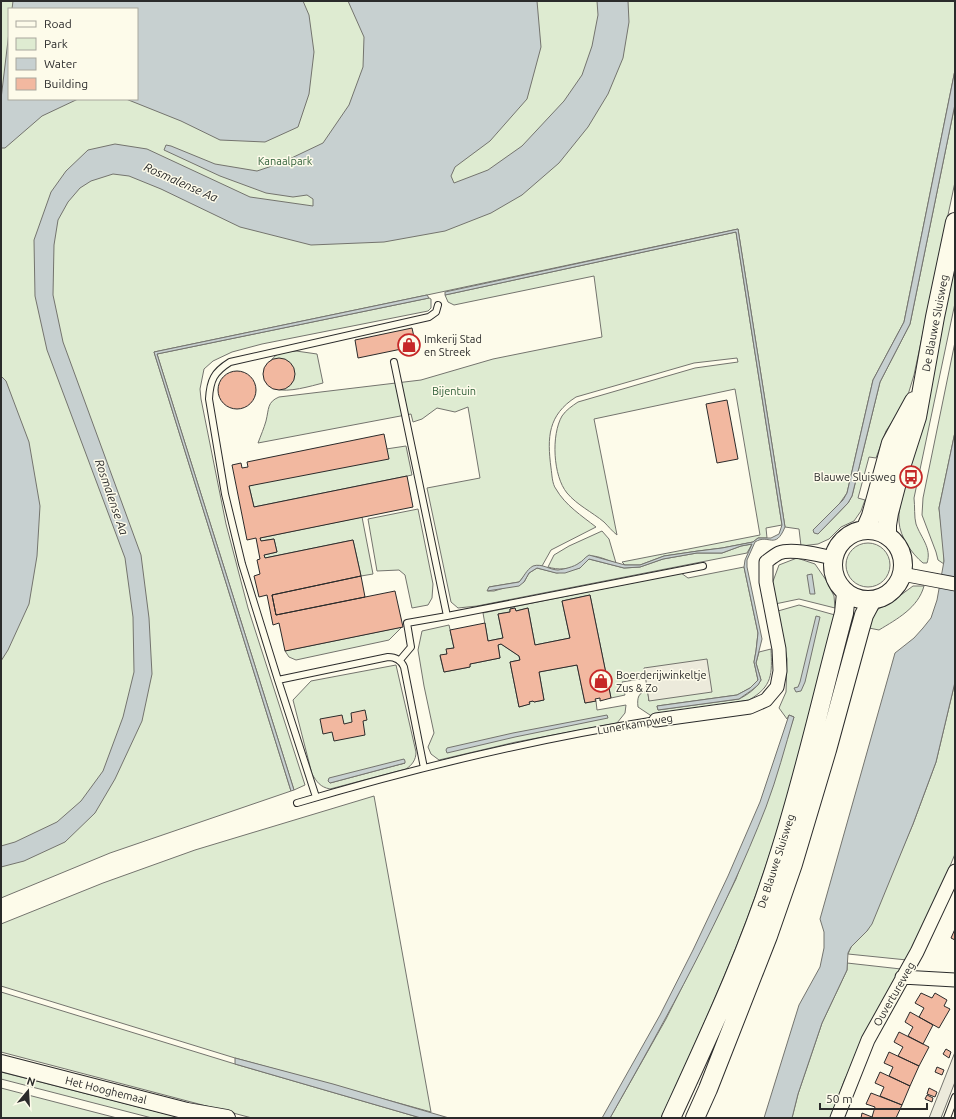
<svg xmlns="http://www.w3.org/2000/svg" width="956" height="1119" font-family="Ubuntu,sans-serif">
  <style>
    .green { fill: #deebd1; stroke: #74746e; fill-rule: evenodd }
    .parking { fill: #eceadb; stroke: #74746e }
    .water { fill: #c7d0d0; stroke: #74746e }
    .building { fill: #f2b8a0; stroke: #2b2b2b }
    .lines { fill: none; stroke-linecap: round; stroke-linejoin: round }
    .service-casing { stroke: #2b2b2b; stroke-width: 8 }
    .minor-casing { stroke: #2b2b2b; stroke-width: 15 }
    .tertiary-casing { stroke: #2b2b2b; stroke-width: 18 }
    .secondary-casing { stroke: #2b2b2b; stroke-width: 20 }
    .service { stroke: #fdfbea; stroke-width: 6 }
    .minor { stroke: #fdfbea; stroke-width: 13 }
    .tertiary { stroke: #fdfbea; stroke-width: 16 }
    .secondary { stroke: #fdfbea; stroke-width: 18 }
    .labels { text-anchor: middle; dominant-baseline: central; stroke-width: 3; stroke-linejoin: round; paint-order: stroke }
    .park-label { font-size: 11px; fill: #34623c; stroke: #fdfbea }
    .street-label { font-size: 11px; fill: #2b2b2b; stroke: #fdfbea }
    .poi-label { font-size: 11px; fill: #2b2b2b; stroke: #fdfbea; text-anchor: start }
    .water-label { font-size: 12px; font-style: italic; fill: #2b2b2b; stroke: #fdfbea }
  </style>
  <rect width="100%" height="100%" fill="#fdfbea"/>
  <!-- green -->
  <path class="green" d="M1,1H955V70L904,322L873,380L847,493L818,534L848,503L852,496L880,382L910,324L955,104V182L914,375L907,398L896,416L886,431L876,458L869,457L858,498L865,500L861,511L854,521L841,527L829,539L818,544L801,546L799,529L785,527L738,229L427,295L154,352L291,791L110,853L1,898ZM9,9H137V99H9Z
    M736,232L782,525L766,528L767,538H758L753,542L722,548L698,551L664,556L640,565H625L622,562L760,535L735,389L594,419L617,535C612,531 608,526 604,522C592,512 577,505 567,493C553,476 551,435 562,416C566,410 572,406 578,402L695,368L738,362L737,358L694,363L576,397C548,415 547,437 551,468C552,474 552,484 556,489C565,505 582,516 596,527L551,550L542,566C530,564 526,575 519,582L489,587L488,591H494L524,582L529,573L537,568L557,573L580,568L589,559L624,568L640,567L663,559L697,553H722L741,546L752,544L747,553L477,606L458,608L451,602L427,488L480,478L468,407L455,412L437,408L422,419L413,422L411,414L258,443C261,435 264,428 266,421C269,409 267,402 279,397L421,380L493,359L602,337L594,276L454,305L448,302L445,295Z
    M955,259V303L914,498C915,506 914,517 916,524C921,538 932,548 927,563H923C912,554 900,537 899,522C897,503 911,468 915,448C929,385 942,322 955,259Z
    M429,298L431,299V308L428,311L262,344L232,352L213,361L204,369L200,389L201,399L226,524L248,608L305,785L294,790L157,354Z
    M955,342V432L939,508L944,548V564L938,560L936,552L922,515L923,498Z
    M296,351L317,354L323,383C311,386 288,393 276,389C260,383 265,362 278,354C282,351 291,352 296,351Z
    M406,446L412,475L254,507L249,486L386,449Z
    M418,509L433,584L432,598L428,605L412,608L405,575L399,570L377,571L368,519Z
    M362,517L373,574L361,576L353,540L265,558L264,555L277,552L274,539L261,541L260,538Z
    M602,531L609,539L616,563C609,561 599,556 592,556C585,557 584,560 579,564C571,570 557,570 548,567L554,555L569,546Z
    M846 565a22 22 0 1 1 44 0a22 22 0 1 1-44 0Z
    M797,558L815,564L826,580L834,596L835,608L799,599L775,604L772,584L779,565Z
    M744,567L758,633L756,651L754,662L758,680L750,688L737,695L657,706L658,710L739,699C747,695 756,689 761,680L756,663L759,652L771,649C772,674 773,686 749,700L653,717L638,707C637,698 638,692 648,691L649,701L645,668L646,678L622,682L625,695L611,698L590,595L562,601L570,638L535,645L528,608L516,611L515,608L510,609V612L498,614L503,638L488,641L483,613L681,573L688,578Z
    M913,586H924C918,608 897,619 879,630L869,628L872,618L878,609L890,603Z
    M799,605L835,615C811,706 790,798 759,886C731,966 696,1042 661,1118H610L666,1019L736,879L794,717L789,715L787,719L779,708L786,692L787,659L778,611Z
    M449,625L454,648L447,649V654L440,656L444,672L470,667V664L500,658L498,645L501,644L519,656L520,660L510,662L519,707L529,704V702L533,701L534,702L544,700L539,672L577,665L585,703L596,701L597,710L626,705L625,713L617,723L516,742L439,760L431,754L428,747L434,733L424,686L418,650L422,631Z
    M402,627L389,640L296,660L289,657L285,651Z
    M396,665L416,752C416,760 412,765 406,769L330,789C320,787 317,782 312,774L293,700L311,681ZM405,763L330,783L328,781Z
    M955,682V854L935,902L907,960L848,954L851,947L867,931L913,824L936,762Z
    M374,796L431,1112L235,1058L1,986V924L103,883L195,850Z
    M847,963L901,969L878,1012L844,1081L831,1118H792L798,1094L822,1023L847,970Z
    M1,992L235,1064L421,1118H252L1,1052Z
    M1,1072L182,1118H152L1,1079Z
    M1,1088L117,1118H1Z"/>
  <!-- parking -->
  <path class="parking" d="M707,659L712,692L649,701L644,668Z
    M955,1052V1082L941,1118H929Z"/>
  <!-- water -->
  <path class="water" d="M13,1H303L309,15L314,52L309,94L298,127L265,142L220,140L181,121L126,99H137V9H12Z
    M348,1H537L541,47L527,99L490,141L455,167L451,176L454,183L488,170L522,146L564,101L582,75L592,46L598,15L597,1H628L629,22L623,58L608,94L588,127L559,163L522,195L491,213L445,231L384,242L311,245L240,227L161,189L129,176L113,174L91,181L80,188L68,202L58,220L54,245L53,295L63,342L141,555L149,618L152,674L142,721L115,779L95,813L65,842L24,861L1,867V846L15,842L57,822L81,801L103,771L123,717L134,672L133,617L125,558L47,350L35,296L34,240L51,192L66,171L88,150L115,144L147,149L250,197L313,206V199L307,195L293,197L266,193L220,176L164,150L166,145L171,146L215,164L257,171L281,163L323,143L349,105L363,67L364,37Z
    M9,32V99H78L42,116L5,148H1V99Z
    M955,70V104L910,324L880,382L852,496L848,503L818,534L814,533L813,530L843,500L847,493L873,380L904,322Z
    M738,229L785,527C775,551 769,533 755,542L747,560V567L762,639L756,663L761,680L758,685L752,690L739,699L658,710L657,706L737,695L750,688L758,680L754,662L756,651L758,633L744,567L745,560L752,544L741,546L722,553H697L663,559L640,567L624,568L589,559L580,568L565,573H556L537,568L529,573L524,582L519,586L487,591L489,587L519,582C524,577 526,570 533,566C542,563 550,570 558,570C564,569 574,567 579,563C583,561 584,558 589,555L625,565H640L664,556L698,551L722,548L753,542L758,538H771L779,534L782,525L736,232L445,295V292Z
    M427,295L429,298L157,354L294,790L291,791L154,352Z
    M1,376L6,381L29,442L40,506L37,556L29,604L8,650L1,661Z
    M955,432V682L936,762L913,824L872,924L867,931L851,947L848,953L847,970L822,1023L798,1094L792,1118H764L799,1005L820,967L824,948V932L820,919L895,653L914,638L923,628L931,618L937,600L944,561L939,508Z
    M812,574L815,594H810L807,575Z
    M816,616L820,617L805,682L801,691L796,692L794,688L798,687L800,682Z
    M607,715L608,718L515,737L447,753L446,750L447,748L513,733Z
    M789,715L794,717C785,747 777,778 766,807C724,915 667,1017 610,1118H602L660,1015L693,950L728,876L760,802Z
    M404,759L405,761V763L330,783L328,781L329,778Z
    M235,1058L333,1084L449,1118H421L235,1064Z"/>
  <!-- building -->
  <path class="building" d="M412,328L416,346L358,358L355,340Z
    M263 374a16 16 0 1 1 32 0a16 16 0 1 1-32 0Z
    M218 390a19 19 0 1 1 38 0a19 19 0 1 1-38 0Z
    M727,400L738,459L717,463L706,404Z
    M384,434L389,459L249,486L254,507L407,476L413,507L260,538L261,541L274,539L277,552L264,555L265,558L353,540L361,576L272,595L276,615L395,591L403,627L285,651L279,623L273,625L267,595L259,597L254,576L260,574L257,560L260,559L256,538L247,540L232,465L241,463L242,468L248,467L247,462Z
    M361,576L365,597L276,615L272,595Z
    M590,595L611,698L600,701V698L595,699L596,701L585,703L577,665L539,672L544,700L534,702L533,701L529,702L530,704L519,707L510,662L520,660L519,656L501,644L498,645L500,658L470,664V667L444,672L440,655L447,654L446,649L454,648L450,630L485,623L488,641L503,638L498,614L510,612V609L515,608L516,611L528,608L535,645L570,638L562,601Z
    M365,710L367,720L363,721L365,735L334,741L332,732L323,734L320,719L342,715L344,724L352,722L351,713Z
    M955,929V940L951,938Z
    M921,993L932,998L935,993L947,1000L944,1006L950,1009L939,1028L919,1017L924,1008L915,1003Z
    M910,1012L933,1025L923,1044L908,1036L913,1027L905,1022Z
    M899,1032L929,1047L919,1066L898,1056L903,1047L894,1042Z
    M946,1049L951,1052L949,1058L943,1054Z
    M889,1052L919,1066L910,1086L889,1076L893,1067L884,1063Z
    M937,1067L944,1070L942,1075L935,1072Z
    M880,1072L910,1086L902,1105L880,1096L884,1087L875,1083Z
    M929,1088L937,1092L935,1097L927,1094Z
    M871,1093L902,1105L896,1118H875L872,1117L875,1107L866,1104Z
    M927,1095L933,1098L932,1102L925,1099Z
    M862,1113L872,1117L875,1118H861Z"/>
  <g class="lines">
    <!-- service casing -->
    <g class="service-casing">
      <path id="service" d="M394,362L447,616
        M400,660L411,647L407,623L447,616L703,566
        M278,680L316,797
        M424,768L404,667C401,660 396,657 388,657L278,680L242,564L225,494L209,399C210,380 214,372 230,362L429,317L436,312L438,305
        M297,803C415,768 535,739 656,720
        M947,1118L955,1097"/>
    </g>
    <!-- minor casing -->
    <g class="minor-casing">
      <path id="minor" d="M902,574L955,584
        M656,720L750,707L766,700L777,687L780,671L779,649L766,582V562C770,559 775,555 779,553C792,548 819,555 833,558
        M902,977L955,980
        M837,1118L868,1040L917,952L955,871"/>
    </g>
    <!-- tertiary casing -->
    <g class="tertiary-casing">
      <path id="tertiary" d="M1,1063L187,1111L227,1118"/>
    </g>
    <!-- secondary casing -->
    <g class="secondary-casing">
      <path id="secondary" d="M833 565a35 35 0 1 1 70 0a35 35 0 1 1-70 0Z
        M865,530L871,516L891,443L914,401
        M887,536V525L889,513L901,467L917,417L935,317L955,222
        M671,1118C710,1033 750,948 778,858C804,778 822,695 844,613L846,593
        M695,1118L708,1089L768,936L793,864L827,750L860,629L864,615L872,600"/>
    </g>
    <!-- service -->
    <use href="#service" class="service"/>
    <!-- minor -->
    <use href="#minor" class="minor"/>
    <!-- tertiary -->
    <use href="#tertiary" class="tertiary"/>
    <!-- secondary -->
    <use href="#secondary" class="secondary"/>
  </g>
  <!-- icons -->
  <defs>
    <g id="shop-ring" transform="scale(1.15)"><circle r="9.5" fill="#fdfbea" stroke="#c62828" stroke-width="1.5"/><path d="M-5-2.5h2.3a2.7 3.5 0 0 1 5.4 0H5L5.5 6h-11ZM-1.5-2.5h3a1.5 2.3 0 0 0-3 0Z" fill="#c62828"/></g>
    <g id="bus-ring" transform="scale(1.15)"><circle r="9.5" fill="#fdfbea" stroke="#c62828" stroke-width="1.5"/><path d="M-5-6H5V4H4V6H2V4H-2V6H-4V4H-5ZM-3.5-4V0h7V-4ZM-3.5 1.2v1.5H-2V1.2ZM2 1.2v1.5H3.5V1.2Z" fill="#c62828"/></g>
  </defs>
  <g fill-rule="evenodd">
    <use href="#shop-ring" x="409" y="345"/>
    <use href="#bus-ring" x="911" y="477"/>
    <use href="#shop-ring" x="601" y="681"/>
  </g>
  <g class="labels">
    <!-- park labels -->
    <g class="park-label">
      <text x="285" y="161">Kanaalpark</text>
      <text x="454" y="391">Bijentuin</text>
    </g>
    <!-- street labels -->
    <g class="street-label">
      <text transform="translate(935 323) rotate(-79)">De Blauwe Sluisweg</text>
      <text transform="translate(635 724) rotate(-10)">Lunerkampweg</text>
      <text transform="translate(776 861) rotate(-72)">De Blauwe Sluisweg</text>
      <text transform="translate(894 994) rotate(-60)">Ouvertureweg</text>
      <text transform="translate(106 1090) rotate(14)">Het Hooghemaal</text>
    </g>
    <!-- poi labels -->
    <g class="poi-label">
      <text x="424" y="339">Imkerij Stad<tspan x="424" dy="13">en Streek</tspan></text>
      <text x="896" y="477" text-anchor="end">Blauwe Sluisweg</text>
      <text x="616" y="675">Boerderijwinkeltje<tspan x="616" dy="13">Zus &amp; Zo</tspan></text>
    </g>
    <!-- water labels -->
    <g class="water-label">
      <text transform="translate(181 182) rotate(24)">Rosmalense Aa</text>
      <text transform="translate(112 497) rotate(71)">Rosmalense Aa</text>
    </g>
  </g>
  <!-- border -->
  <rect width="956" height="1119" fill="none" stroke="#2b2b2b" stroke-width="4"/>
  <!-- legend -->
  <rect x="8" y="8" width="130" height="92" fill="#fdfbea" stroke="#a9a89e"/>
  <rect x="16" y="21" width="20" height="6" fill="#fdfbea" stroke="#a9a89e"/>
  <text x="44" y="28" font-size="12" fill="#2b2b2b">Road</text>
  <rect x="16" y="38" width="20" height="12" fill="#deebd1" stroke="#a9a89e"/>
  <text x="44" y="48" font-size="12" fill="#2b2b2b">Park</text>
  <rect x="16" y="58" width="20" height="12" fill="#c7d0d0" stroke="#a9a89e"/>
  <text x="44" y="68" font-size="12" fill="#2b2b2b">Water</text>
  <rect x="16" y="78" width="20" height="12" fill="#f2b8a0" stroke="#a9a89e"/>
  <text x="44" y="88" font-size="12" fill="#2b2b2b">Building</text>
  <!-- north arrow -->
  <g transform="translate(28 1091) rotate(18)" stroke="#fdfbea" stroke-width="3" paint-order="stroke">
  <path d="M0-3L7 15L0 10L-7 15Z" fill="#2b2b2b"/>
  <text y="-6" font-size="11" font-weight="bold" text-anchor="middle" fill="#2b2b2b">N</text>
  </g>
  <!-- scale -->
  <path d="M820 1103v6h107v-6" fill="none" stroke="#2b2b2b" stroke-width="2"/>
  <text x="826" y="1103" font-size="12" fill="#2b2b2b" stroke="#fdfbea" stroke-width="3" paint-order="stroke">50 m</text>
</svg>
